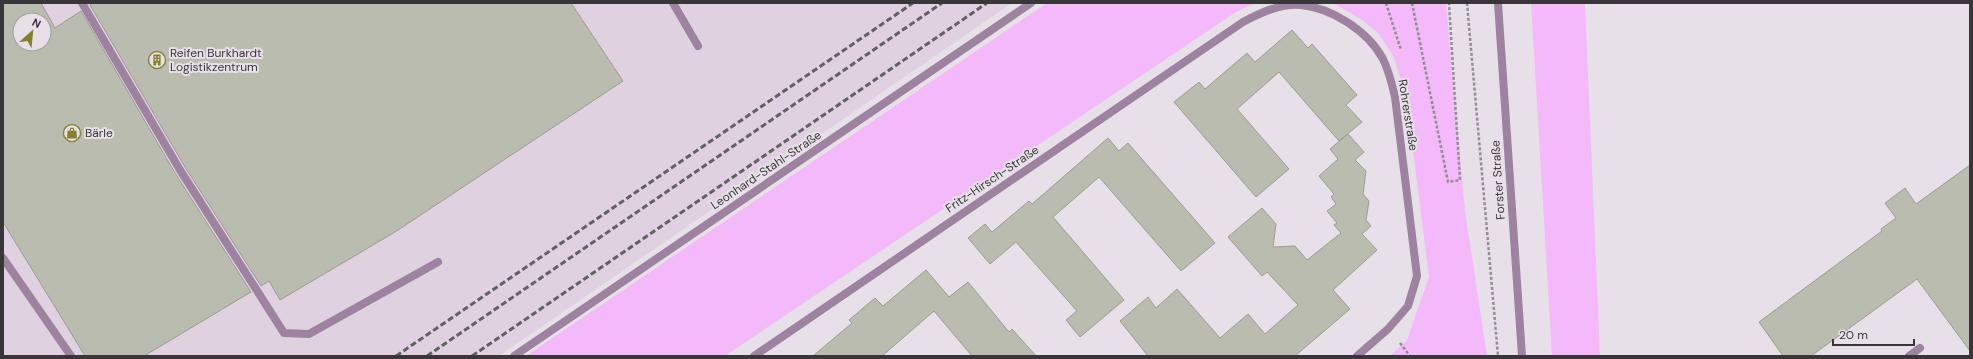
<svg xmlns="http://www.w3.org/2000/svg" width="1973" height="359" font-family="'DM Sans',sans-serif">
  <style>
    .built { fill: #dfd1e0; fill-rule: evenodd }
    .green { fill: #f3b9f9 }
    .building { fill: #bbbcb0; stroke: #9b9c91; fill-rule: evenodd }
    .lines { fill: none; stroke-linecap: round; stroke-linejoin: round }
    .path { stroke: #928d93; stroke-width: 2.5; stroke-dasharray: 3 2; stroke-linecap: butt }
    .service { stroke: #9e83a0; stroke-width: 8 }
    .minor { stroke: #9e83a0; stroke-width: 8 }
    .tertiary { stroke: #9e83a0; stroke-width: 8 }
    .rail { stroke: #635f63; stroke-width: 3; stroke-dasharray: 6 3; stroke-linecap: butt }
    .labels { text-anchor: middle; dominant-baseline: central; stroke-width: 4; stroke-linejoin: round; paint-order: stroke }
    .poi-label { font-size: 12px; fill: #393639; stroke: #e8e0e9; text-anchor: start }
    .street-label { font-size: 12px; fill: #393639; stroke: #e8e0e9 }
  </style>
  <rect width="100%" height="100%" fill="#e8e0e9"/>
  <!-- built -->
  <path class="built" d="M3,3H1012L499,356H3ZM20,20H44V44H20Z"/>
  <!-- green -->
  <path class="green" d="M1047,3H1256L1236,12L725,356H526Z
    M1333,3H1446L1465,211L1487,356H1390L1407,340L1429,277L1406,96L1393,55L1378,33L1361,19Z
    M1531,3H1585L1600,356H1552Z"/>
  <!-- building -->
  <path class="building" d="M3,3H41L55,28L81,11L175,173L251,292L144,356H85L3,222ZM20,20H44V44H20Z
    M93,3H571L623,81L395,232L280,300L269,281L261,286L185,167L90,5Z
    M1292,30L1308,48L1312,44L1357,95L1346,105L1362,122L1339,141L1279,72L1237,109L1289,169L1256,197L1174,102L1199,82L1205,89L1247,53L1255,62Z
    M1348,134L1364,152L1355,160L1366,171L1363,194L1369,201L1366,220L1371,226L1362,234L1377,250L1333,290L1350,309L1295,356H1148L1120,321L1148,297L1156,308L1177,289L1220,338L1248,314L1265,334L1298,305L1267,272L1262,276L1228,237L1262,208L1276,224L1273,247L1295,246L1307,260L1341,233L1334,225L1337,223L1327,211L1336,204L1331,197L1334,194L1319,176L1338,159L1330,149Z
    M1108,138L1119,151L1128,143L1215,243L1181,271L1099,177L1053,217L1124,300L1080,337L1066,320L1077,311L1016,242L990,264L968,238L985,224L992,232L1029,201L1032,204Z
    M1970,165V351L1917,279L1811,356H1783L1759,322L1882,231L1881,229L1896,218L1885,203L1905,188L1916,204Z
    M926,270L949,297L968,282L1009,332L1012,329L1036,356H972L934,311L882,356H813L852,323L849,320L875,298L883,306Z"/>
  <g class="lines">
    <!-- path -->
    <path class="path" d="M1386,3L1401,50
      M1412,3L1448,182L1460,180L1449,3
      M1467,3L1498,356
      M1400,343L1410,356"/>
    <!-- service -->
    <path class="service" d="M82,3L180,170L284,333L309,334L438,262
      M673,3L698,46
      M3,258L71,356
      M1909,356L1920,348"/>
    <!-- minor -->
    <path class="minor" d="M514,356L1031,3
      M754,356L1243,22C1260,13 1281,3 1301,5C1332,8 1368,31 1383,59C1389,71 1392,84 1395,97L1417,276L1408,306L1388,329L1357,356"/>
    <!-- tertiary -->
    <path class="tertiary" d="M1498,3L1522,356"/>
    <!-- rail -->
    <path class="rail" d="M396,356L913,3
      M427,356L942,3
      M472,356L987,3"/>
  </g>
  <!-- icons -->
  <defs>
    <g id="building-ring" transform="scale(0.9)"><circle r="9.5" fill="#e8e0e9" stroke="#838029" stroke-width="1.5"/><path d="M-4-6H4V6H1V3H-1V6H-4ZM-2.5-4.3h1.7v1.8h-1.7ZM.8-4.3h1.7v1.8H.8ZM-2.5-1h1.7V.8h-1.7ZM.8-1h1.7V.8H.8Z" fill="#838029"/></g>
    <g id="shop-ring" transform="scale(0.9)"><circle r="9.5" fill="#e8e0e9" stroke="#838029" stroke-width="1.5"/><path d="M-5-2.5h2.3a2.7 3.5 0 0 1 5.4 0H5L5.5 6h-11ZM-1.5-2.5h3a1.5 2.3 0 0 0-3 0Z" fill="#838029"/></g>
  </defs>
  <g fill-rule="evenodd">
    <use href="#building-ring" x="157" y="60"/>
    <use href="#shop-ring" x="72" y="133"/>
  </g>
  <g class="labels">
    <!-- poi labels -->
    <g class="poi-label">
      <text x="170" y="53">Reifen Burkhardt<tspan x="170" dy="14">Logistikzentrum</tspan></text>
      <text x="85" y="133">Bärle</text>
    </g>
    <!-- street labels -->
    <g class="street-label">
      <text transform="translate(1408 115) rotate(81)">Rohrerstraße</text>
      <text transform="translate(766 170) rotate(-34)">Leonhard-Stahl-Straße</text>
      <text transform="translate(992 179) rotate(-34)">Fritz-Hirsch-Straße</text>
      <text transform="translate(1498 180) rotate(-94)">Forster Straße</text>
    </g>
  </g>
  <!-- border -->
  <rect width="1973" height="359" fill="none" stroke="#393639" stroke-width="8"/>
  <!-- north arrow -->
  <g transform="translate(32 32) rotate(27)"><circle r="19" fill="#e8e0e9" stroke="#a29ca3"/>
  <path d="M0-3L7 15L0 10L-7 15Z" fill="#838029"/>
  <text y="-6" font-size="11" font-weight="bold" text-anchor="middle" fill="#393639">N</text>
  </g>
  <!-- scale -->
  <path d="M1833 339v6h81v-6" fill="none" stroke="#393639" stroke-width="2"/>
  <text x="1839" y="339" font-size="12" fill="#393639" stroke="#e8e0e9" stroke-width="3" paint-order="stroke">20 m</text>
</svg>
